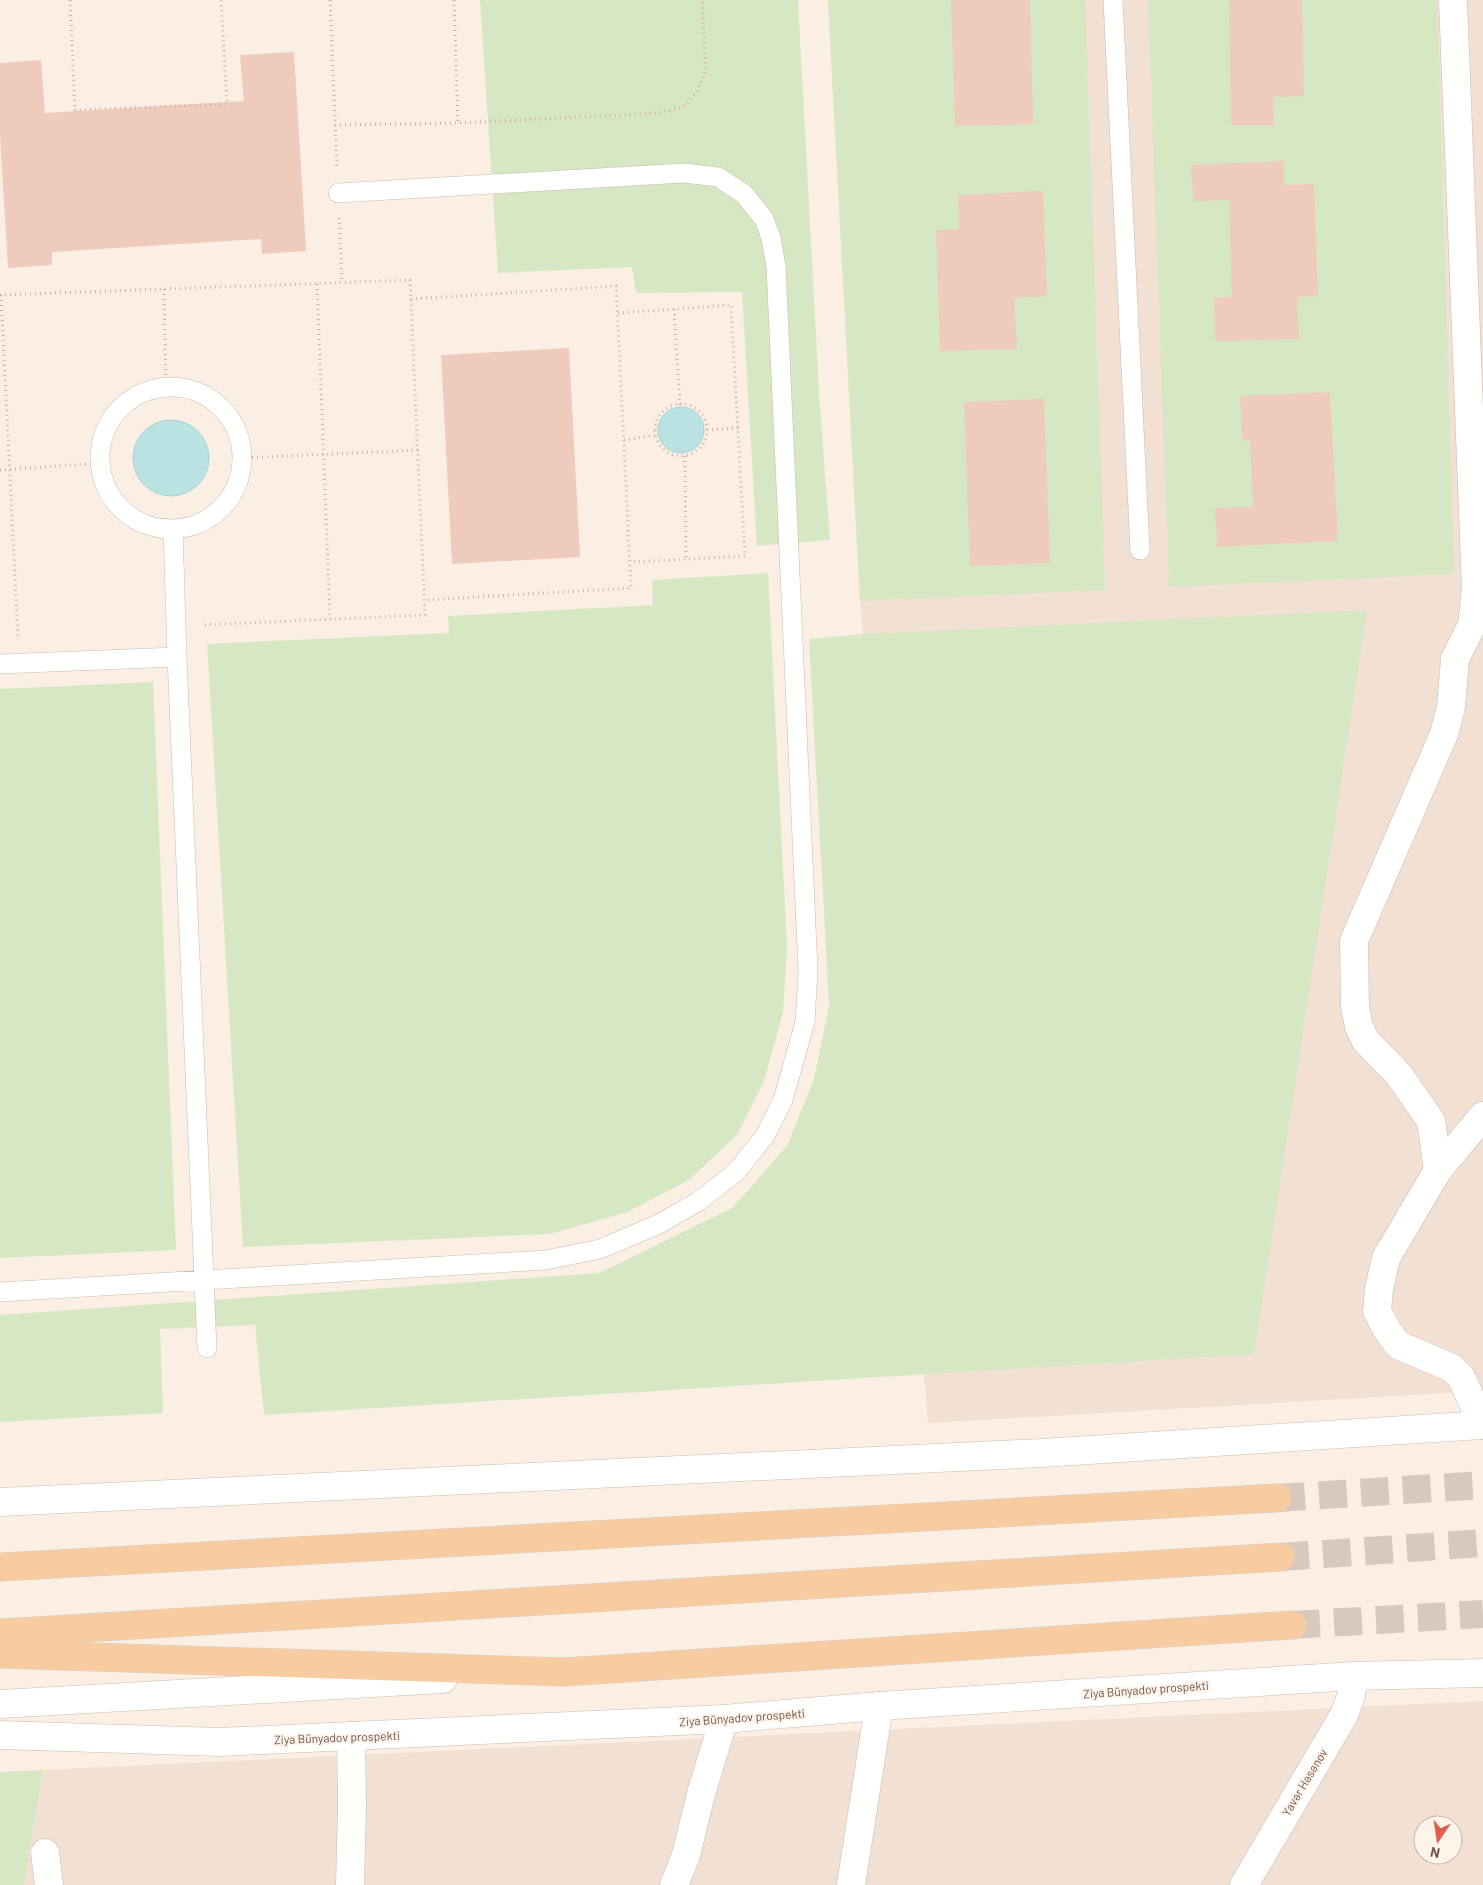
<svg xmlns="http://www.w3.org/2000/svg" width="1483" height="1885" font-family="Barlow,sans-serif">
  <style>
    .residential { fill: #f2e0d3; fill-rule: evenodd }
    .green { fill: #d6e8c3 }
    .water { fill: #bae2e3; stroke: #a1d3d5 }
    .building { fill: #efcbbd }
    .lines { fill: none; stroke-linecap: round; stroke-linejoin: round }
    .primary-tunnel { stroke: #d9c8be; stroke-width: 28; stroke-dasharray: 28 14; stroke-linecap: butt }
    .lane-casing { stroke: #ceb8ae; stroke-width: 20 }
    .street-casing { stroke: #ceb8ae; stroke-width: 29 }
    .secondary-casing { stroke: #d1b8ac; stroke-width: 29 }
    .primary-casing { stroke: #d8cfcd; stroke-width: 29 }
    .path { stroke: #d4aea1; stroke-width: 3; stroke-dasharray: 1 4; stroke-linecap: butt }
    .lane { stroke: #fff; stroke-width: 19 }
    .street { stroke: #fff; stroke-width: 28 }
    .secondary { stroke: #fff; stroke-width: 28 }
    .primary { stroke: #f6cca0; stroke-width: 28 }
    .labels { text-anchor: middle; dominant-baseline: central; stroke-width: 4; stroke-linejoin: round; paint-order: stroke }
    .street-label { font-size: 12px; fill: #72544b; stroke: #fef4ea }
  </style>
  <rect width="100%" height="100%" fill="#fbefe4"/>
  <!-- residential -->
  <path class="residential" d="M828,0H1483V1391L928,1423L860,601Z
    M1483,1701V1885H24L43,1770ZM1423,1825H1453V1855H1423Z"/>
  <!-- green -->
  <path class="green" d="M480,0H798L819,393L830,540L757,546L742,292L636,293L632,267L498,273Z
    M828,0H1085L1105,590L860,601Z
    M1148,0H1437L1454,574L1169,587Z
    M768,573L787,947L783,1012L764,1081L737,1135L689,1180L627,1212L550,1234L243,1247L207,644L449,633L448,616L653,605L652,580Z
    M1367,610L1254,1354L264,1415L255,1325L160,1329L163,1413L0,1422V1315L599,1273L732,1208L787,1146L814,1079L829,1006L809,639L864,634Z
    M153,682L176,1250L0,1258V689Z
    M43,1770L24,1885H0V1772Z"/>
  <!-- water -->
  <path class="water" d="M658 430a23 23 0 1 1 46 0a23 23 0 1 1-46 0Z
    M133 458a38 38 0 1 1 76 0a38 38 0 1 1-76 0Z"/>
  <!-- building -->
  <path class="building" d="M951,0H1030L1033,124L955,126Z
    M1229,0H1302L1304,96L1273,97L1274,125H1231Z
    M294,52L306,251L262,254L261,239L52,252V265L8,268L0,135V63L41,60L45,113L244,101L240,55Z
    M1284,161V185L1314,184L1318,296L1297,297L1299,339L1215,341L1214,298L1232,297L1229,200L1193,201L1191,165Z
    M1043,191L1047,296L1014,298L1017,349L940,351L936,230L959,229L958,195Z
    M569,348L580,557L452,564L441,355Z
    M1330,392L1338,541L1217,547L1215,508L1253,507L1250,441L1242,439L1240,396Z
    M1044,399L1050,563L970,566L964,402Z"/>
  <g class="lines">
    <!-- primary-tunnel -->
    <path class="primary-tunnel" d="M1277,1498L1483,1485
      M1281,1557L1483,1543
      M1292,1625L1483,1614"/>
    <!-- lane casing -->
    <g class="lane-casing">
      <path id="lane" d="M1113,0L1140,550
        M100 458a71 71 0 1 1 142 0a71 71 0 1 1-142 0Z
        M173,529L177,657L207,1348
        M0,664L177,657
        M0,1292L546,1260L600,1249L659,1224L699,1201L736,1172L765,1136L783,1100L805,1022L808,970L776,266L771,238L764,219L744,194L718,177L684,173L338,193"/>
    </g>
    <!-- street casing -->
    <g class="street-casing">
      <path id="street" d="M1438,1170L1431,1121L1399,1075L1366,1041L1359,1027L1355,1006L1354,941L1444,734L1451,707L1455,659L1472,625L1476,588L1453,0
        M1483,1425L1461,1377L1452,1368L1398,1345L1387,1330L1377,1311L1379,1289L1386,1258L1438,1170L1483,1116
        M45,1853L49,1885
        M350,1885L352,1805L351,1736
        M674,1885L686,1855L702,1790L724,1719
        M851,1885L879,1706
        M1244,1885L1344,1715L1351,1696L1354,1676"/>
    </g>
    <!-- secondary casing -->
    <g class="secondary-casing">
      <path id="secondary" d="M0,1502L1042,1453L1483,1425
        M0,1704L443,1679
        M0,1735L220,1742L351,1736L724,1719L879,1706L1354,1676L1483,1673"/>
    </g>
    <!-- primary casing -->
    <g class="primary-casing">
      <path id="primary" d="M0,1567L1277,1498
        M0,1633L1281,1557
        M0,1654L564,1672L1292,1625"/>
    </g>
    <!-- path -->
    <path class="path" d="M70,0L75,110L227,104L221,0
      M330,0L337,167
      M454,0L458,123
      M335,125L458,123L660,113L683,107L697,92L706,71L702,0
      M339,218L342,283
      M317,284L330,619
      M164,289L166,388
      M0,295L410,280L425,615L201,625
      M1,295L18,638
      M411,299L616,286L631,588L425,600
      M674,309L680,405
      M618,313L731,305L745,556L630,562
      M655 430a26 26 0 1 1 52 0a26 26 0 1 1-52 0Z
      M707,430L738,428
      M624,440L656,435
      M685,456L686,559
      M242,458L419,450
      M0,470L100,463"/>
    <!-- lane -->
    <use href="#lane" class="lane"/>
    <!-- street -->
    <use href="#street" class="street"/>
    <!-- secondary -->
    <use href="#secondary" class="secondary"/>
    <!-- primary -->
    <use href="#primary" class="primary"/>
  </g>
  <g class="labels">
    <!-- street labels -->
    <g class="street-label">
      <text transform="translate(1146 1689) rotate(-4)">Ziya Bünyadov prospekti</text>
      <text transform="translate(742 1717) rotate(-4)">Ziya Bünyadov prospekti</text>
      <text transform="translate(337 1737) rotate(-2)">Ziya Bünyadov prospekti</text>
      <text transform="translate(1304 1782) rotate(-59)">Yavər Həsənov</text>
    </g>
  </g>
  <!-- north arrow -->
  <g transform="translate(1438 1840) rotate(193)"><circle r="24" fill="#fef4ea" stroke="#c6b4aa"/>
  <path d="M0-4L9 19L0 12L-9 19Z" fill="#df5e4f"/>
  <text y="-8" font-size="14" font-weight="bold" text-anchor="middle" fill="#72544b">N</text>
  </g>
</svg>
